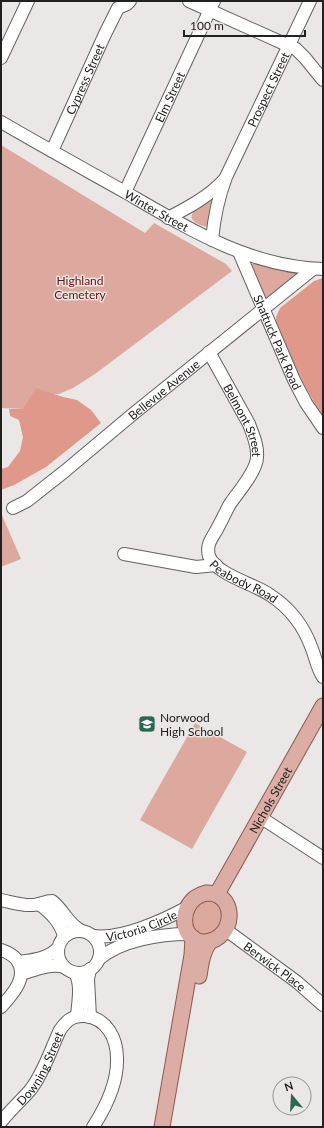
<svg xmlns="http://www.w3.org/2000/svg" width="324" height="1128" font-family="Lato,sans-serif">
  <style>
    .green { fill: #dda89d }
    .forest { fill: #df988a }
    .lines { fill: none; stroke-linecap: round; stroke-linejoin: round }
    .minor-casing { stroke: #656261; stroke-width: 14 }
    .major-casing { stroke: #8b594f; stroke-width: 17 }
    .minor { stroke: #fff; stroke-width: 12 }
    .major { stroke: #dbada5; stroke-width: 15 }
    .labels { text-anchor: middle; dominant-baseline: central; stroke-width: 3; stroke-linejoin: round; paint-order: stroke }
    .street-label { font-size: 12px; fill: #222020; stroke: #ebe7e6 }
    .park-label { font-size: 12px; fill: #671407; stroke: #ebe7e6 }
    .poi-label { font-size: 12px; fill: #222020; stroke: #ebe7e6; text-anchor: start }
  </style>
  <rect width="100%" height="100%" fill="#ebe7e6"/>
  <!-- green -->
  <path class="green" d="M1,145L145,233L154,223L226,264L232,271L95,374L73,388L59,394H47L25,409L1,408Z
    M210,200L213,201L210,223L206,227C180,219 194,209 210,200Z
    M251,264H255L285,271L296,272L297,275L266,300L250,265Z
    M1,513L21,559L1,567Z
    M195,723L247,752L192,849L140,820Z
    M216,899L223,910L221,927L209,935L198,934L192,926V911L200,901Z"/>
  <!-- forest -->
  <path class="forest" d="M323,278V416C303,387 290,354 276,321V317L280,308L314,281Z
    M36,388L63,397L77,400L91,410L101,423L46,467L14,485L1,490V469L8,467L20,451L23,437L19,420L10,416L9,409H23Z"/>
  <g class="lines">
    <!-- minor casing -->
    <g class="minor-casing">
      <g id="minor">
        <path d="M189,1L296,49L305,58L323,80"/>
        <path d="M1,58L28,1"/>
        <path id="s1" d="M1,122C42,146 84,169 125,192C187,228 249,267 323,269"/>
        <path id="s2" d="M52,151L105,34L118,8L127,4L130,1"/>
        <path id="s3" d="M125,192L214,1"/>
        <path d="M168,218C189,207 208,197 224,180"/>
        <path id="s4" d="M212,240C214,218 218,198 226,177L310,1"/>
        <path id="s5" d="M239,252L294,380L306,403L323,428"/>
        <path id="s6" d="M209,352L249,424C253,435 258,445 257,457C257,471 238,492 230,504C225,513 221,522 216,531C211,539 206,546 209,556C216,575 255,584 270,595C290,608 304,626 312,649C316,659 317,668 323,677"/>
        <path id="s7" d="M13,508L27,501L65,471L133,414L313,269"/>
        <path d="M124,554L196,567L216,565"/>
        <path d="M260,817L323,858"/>
        <path d="M1,900C11,902 22,906 33,905C40,905 45,901 52,901C63,909 67,923 80,930"/>
        <path d="M39,904C51,913 60,922 64,936"/>
        <path id="s8" d="M226,930L297,982L323,1005"/>
        <circle cx="79" cy="952" r="21"/>
        <path id="s9" d="M93,936C121,940 164,920 188,907"/>
        <path d="M1,950C7,952 13,955 17,960C29,977 12,995 1,1007"/>
        <path d="M99,959C121,940 160,934 189,934"/>
        <path d="M18,962C32,960 47,959 57,949"/>
        <path d="M75,973C82,985 78,1002 77,1016"/>
        <path d="M21,974C35,970 50,963 64,967"/>
        <path d="M90,1017L88,979L90,969"/>
        <path id="s10" d="M1,1122C10,1110 22,1100 31,1089C44,1072 51,1049 60,1030C67,1020 73,1015 85,1016C107,1018 117,1039 117,1058C118,1083 106,1107 93,1127"/>
      </g>
    </g>
    <!-- major casing -->
    <g class="major-casing">
      <g id="major">
        <path d="M206,893C235,892 237,932 211,941C207,942 201,943 196,940C180,932 182,909 195,898C198,896 202,894 206,893Z"/>
        <path id="s11" d="M217,894L323,706"/>
        <path d="M199,976C201,964 202,952 210,941"/>
        <path d="M162,1127L192,955L193,938"/>
      </g>
    </g>
    <!-- minor -->
    <use href="#minor" class="minor"/>
    <!-- major -->
    <use href="#major" class="major"/>
  </g>
  <!-- icons -->
  <defs>
    <g id="school-square" transform="scale(0.9)"><rect x="-9" y="-9" width="18" height="18" rx="4" fill="#2b6753" stroke="#ebe7e6"/><path d="M0-5L7-2L0 1L-7-2ZM-4 1L0 2.5L4 1V4Q0 6-4 4Z" fill="#fff"/></g>
  </defs>
  <g fill-rule="evenodd">
    <use href="#school-square" x="147" y="724"/>
  </g>
  <g class="labels">
    <!-- street labels -->
    <g class="street-label">
      <text stroke="none"><textPath href="#s2" startOffset="79">Cypress Street</textPath></text>
      <text stroke="none"><textPath href="#s4" startOffset="162">Prospect Street</textPath></text>
      <text stroke="none"><textPath href="#s3" startOffset="105">Elm Street</textPath></text>
      <text stroke="none"><textPath href="#s1" startOffset="179">Winter Street</textPath></text>
      <text stroke="none"><textPath href="#s5" startOffset="98">Shattuck Park Road</textPath></text>
      <text stroke="none"><textPath href="#s7" startOffset="192">Bellevue Avenue</textPath></text>
      <text stroke="none"><textPath href="#s6" startOffset="77">Belmont Street</textPath></text>
      <text stroke="none"><textPath href="#s6" startOffset="273">Peabody Road</textPath></text>
      <text stroke="none"><textPath href="#s11" startOffset="108">Nichols Street</textPath></text>
      <text stroke="none"><textPath href="#s9" startOffset="50">Victoria Circle</textPath></text>
      <text stroke="none"><textPath href="#s8" startOffset="61">Berwick Place</textPath></text>
      <text stroke="none"><textPath href="#s10" startOffset="67">Downing Street</textPath></text>
    </g>
    <!-- park labels -->
    <g class="park-label">
      <text x="80" y="280">Highland<tspan x="80" dy="14">Cemetery</tspan></text>
    </g>
    <!-- poi labels -->
    <g class="poi-label">
      <text x="160" y="717">Norwood<tspan x="160" dy="14">High School</tspan></text>
    </g>
  </g>
  <!-- border -->
  <rect width="324" height="1128" fill="none" stroke="#222020" stroke-width="4"/>
  <!-- north arrow -->
  <g transform="translate(292 1096) rotate(342)"><circle r="19" fill="#ebe7e6" stroke="#9b9797"/>
  <path d="M0-3L7 15L0 10L-7 15Z" fill="#2b6753"/>
  <text y="-6" font-size="11" font-weight="bold" text-anchor="middle" fill="#222020">N</text>
  </g>
  <!-- scale -->
  <path d="M184 30v6h121v-6" fill="none" stroke="#222020" stroke-width="2"/>
  <text x="190" y="30" font-size="12" fill="#222020" stroke="#ebe7e6" stroke-width="3" paint-order="stroke">100 m</text>
</svg>
